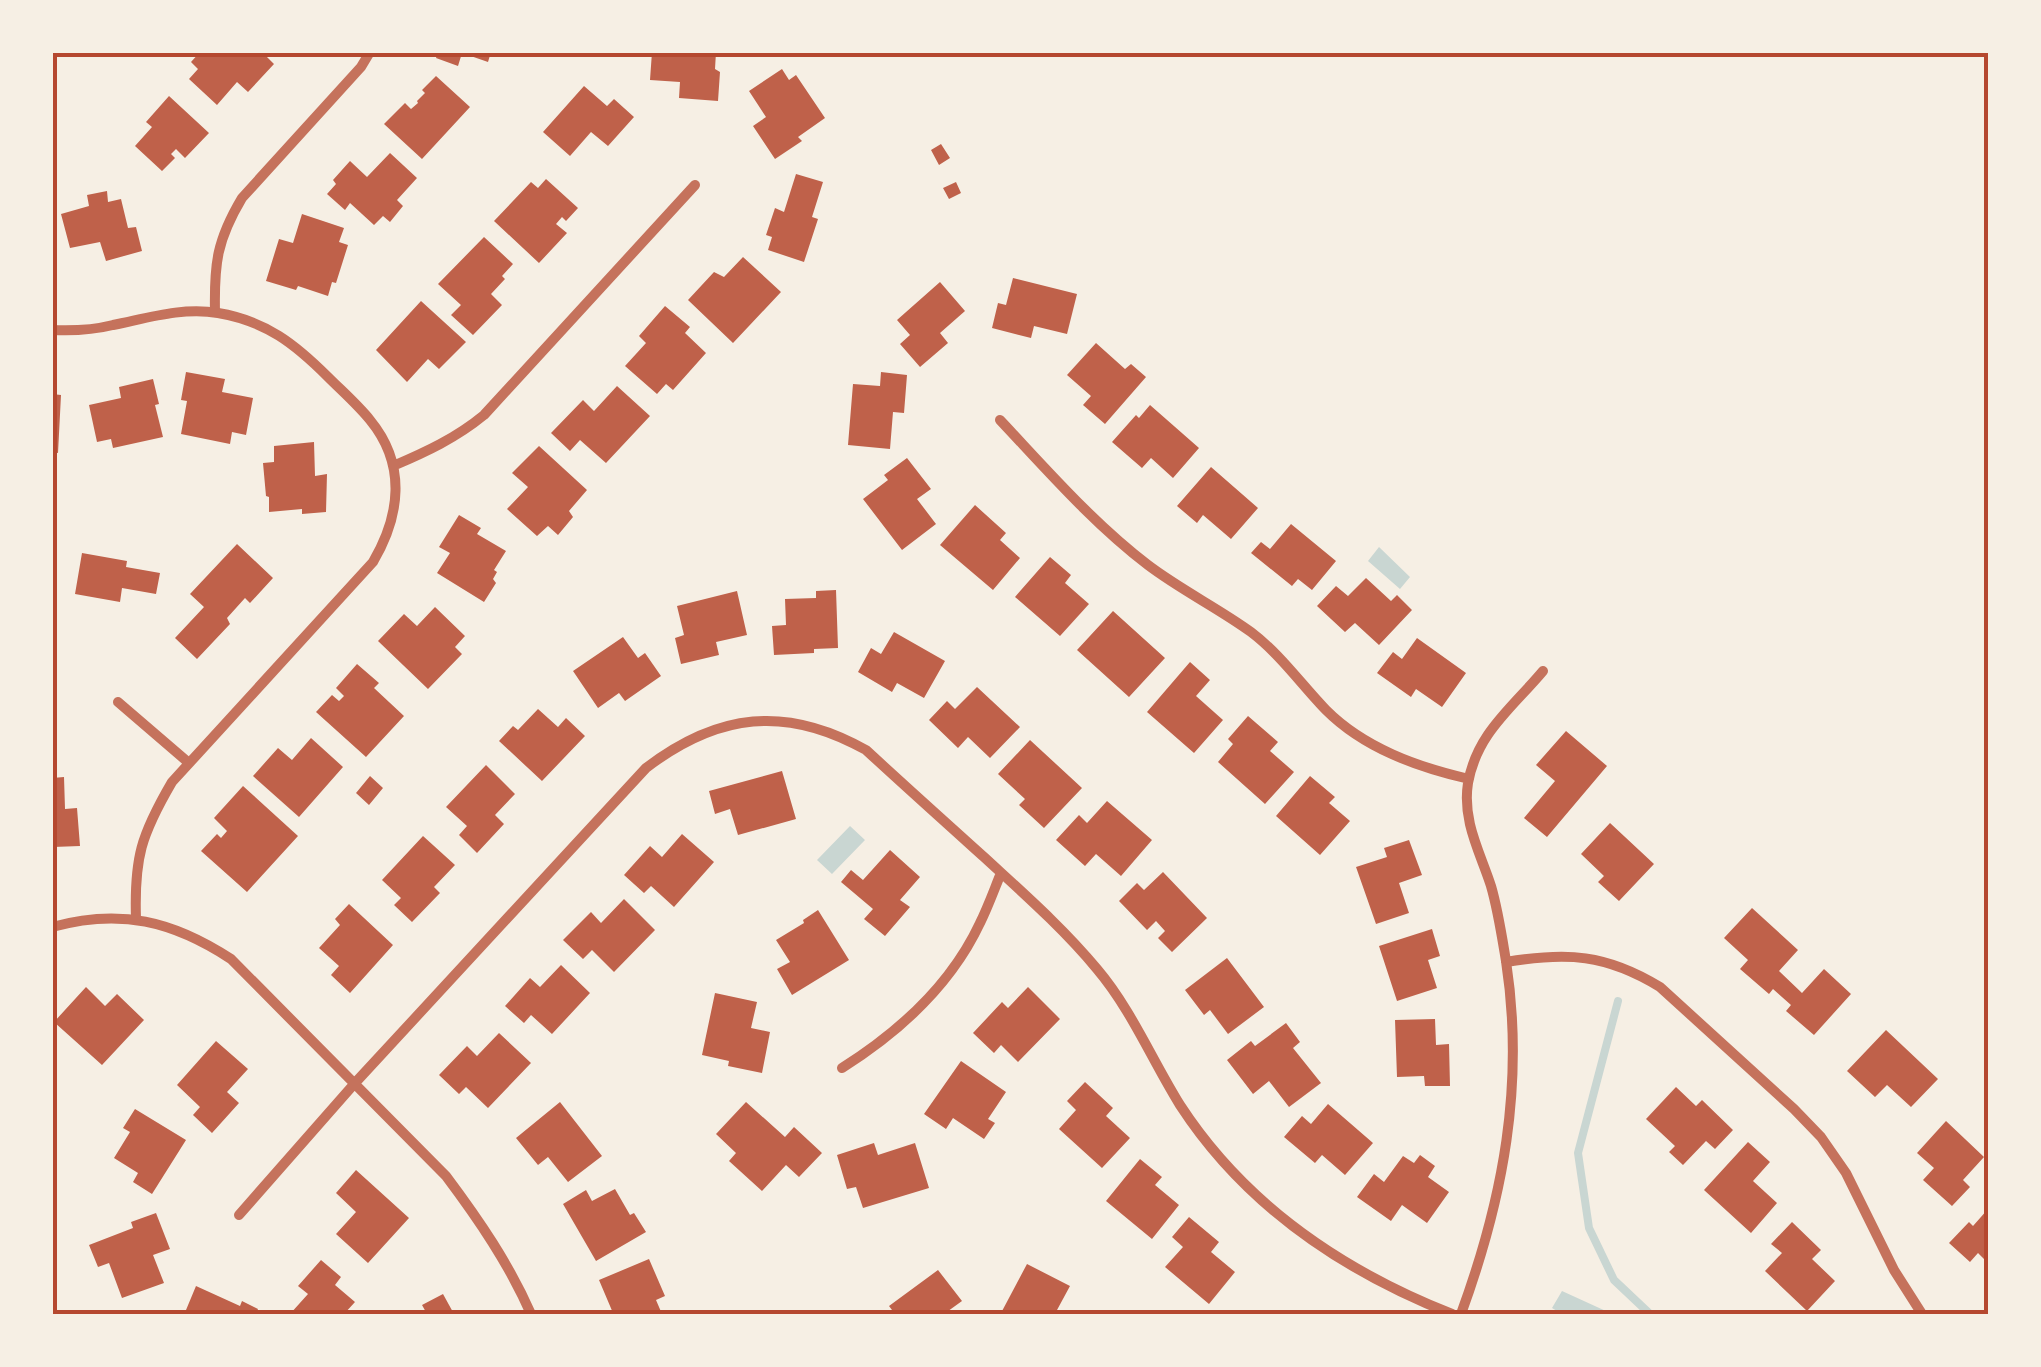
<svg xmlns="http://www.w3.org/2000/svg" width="2041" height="1367" font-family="Raleway,sans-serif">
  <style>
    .water { fill: #c9d6d2 }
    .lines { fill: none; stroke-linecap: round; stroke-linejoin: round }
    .stream { stroke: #c9d6d2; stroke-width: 8 }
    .building { fill: #bf614a }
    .minor { stroke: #c5725c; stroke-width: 10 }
    .neatline { fill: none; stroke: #b5482f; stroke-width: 4 }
  </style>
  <rect width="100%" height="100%" fill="#f6efe4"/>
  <!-- water -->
  <path class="water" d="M1379,547L1410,577L1400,589L1368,561Z
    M850,826L865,840L832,874L817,860Z
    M1562,1291L1608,1312L1607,1314H1562L1552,1308Z"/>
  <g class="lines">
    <!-- stream -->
    <path class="stream" d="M1618,1001L1578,1153L1589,1228L1614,1280L1650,1314"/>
  </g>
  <!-- building -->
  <path class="building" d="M200,52H262L274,64L248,92L237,82L217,105L189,79L198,69L191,62Z
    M438,52H491L488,62L462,53L458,66L436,58Z
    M652,52H716L715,69L720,72L718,101L679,98L680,82L650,80Z
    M782,69L789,80L796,75L825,118L798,137L802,141L775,159L753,126L766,117L749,91Z
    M436,76L470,107L422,159L384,124L405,103L411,109L418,103L417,101L425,93L422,90Z
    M584,86L607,106L614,99L634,117L608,146L591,132L570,156L543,132Z
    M169,96L209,133L185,158L176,149L171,154L175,158L162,171L135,146L152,127L146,122Z
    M941,144L950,158L939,165L931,150Z
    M390,153L417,178L397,200L403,206L390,222L383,216L374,225L350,203L345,210L327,194L336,184L333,180L350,161L367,177Z
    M796,174L823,182L812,217L818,219L804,262L768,250L772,237L766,235L775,208L784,212Z
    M546,179L578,208L566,221L562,217L556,224L567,233L539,263L494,221L531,182L538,188Z
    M956,182L961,193L949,199L943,188Z
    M107,191L108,202L121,199L128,228L136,227L142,251L106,261L100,242L70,248L61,214L89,206L87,195Z
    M302,214L344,228L339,242L348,245L336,283L332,282L328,296L298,286L296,290L266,281L279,239L293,243Z
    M484,237L513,264L502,276L505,279L491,294L502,305L473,335L451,315L461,305L438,284Z
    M743,257L781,292L733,343L688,300L714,272L724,277Z
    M1013,278L1077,294L1067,334L1034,326L1031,338L992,328L998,303L1006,305Z
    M940,282L965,311L940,333L948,343L920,367L900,344L910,335L897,320Z
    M421,301L466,342L439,369L428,359L407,382L376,350Z
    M665,306L690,327L685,333L706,353L673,390L666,384L657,394L625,366L646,343L639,336Z
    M1096,343L1125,369L1131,364L1146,377L1105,424L1083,405L1091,396L1067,375Z
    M186,372L225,379L222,392L253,398L246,435L232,432L230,444L181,434L187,401L181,400Z
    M881,372L907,375L904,413L893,412L890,449L848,445L853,384L880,386Z
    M153,379L159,404L155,405L163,437L113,448L111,439L97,442L89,405L121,398L119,387Z
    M617,386L650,416L606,463L580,440L570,451L551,433L583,400L594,411Z
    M52,394L61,395L58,453L52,452Z
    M1150,405L1199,448L1173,478L1151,458L1142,468L1112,442L1136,415L1139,418Z
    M314,442L315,476L327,474L326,512L302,514V509L269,512V497L266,496L263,463L274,462V446Z
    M539,446L587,490L569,511L573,517L558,535L548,526L537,536L507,509L528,487L512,473Z
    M907,458L931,489L917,499L936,524L902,550L863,499L888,480L884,475Z
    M1211,467L1258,508L1231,539L1203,515L1197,523L1177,506Z
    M975,505L1006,533L1000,540L1020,558L993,590L940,545Z
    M459,515L481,528L477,534L506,551L494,570L497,572L493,579L496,583L484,602L437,573L450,553L439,547Z
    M1291,524L1336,561L1312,590L1298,579L1292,586L1251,553L1261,542L1270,549Z
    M237,544L273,578L250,603L245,598L227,618L230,624L197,659L175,638L204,607L190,594Z
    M82,553L127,561L126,567L160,573L156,594L122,588L120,602L75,594Z
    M1050,557L1071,575L1065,583L1089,604L1060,636L1015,597Z
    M1366,578L1391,601L1397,595L1412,610L1379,645L1355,623L1345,632L1317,606L1336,586L1348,596Z
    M836,590L838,648L814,649V653L774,655L772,626L786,625L785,599L816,598V591Z
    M737,591L747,635L716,642L719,655L681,664L675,638L684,635L677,606Z
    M435,607L465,636L455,647L462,654L428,689L378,641L404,614L417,626Z
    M1113,611L1165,658L1129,697L1077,650Z
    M894,632L945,661L924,698L897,683L892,692L858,672L871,648L881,654Z
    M623,637L638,658L645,653L661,676L625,701L619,693L598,708L573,671Z
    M1417,638L1466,673L1442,707L1416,689L1411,697L1377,673L1393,652L1402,659Z
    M1190,662L1210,680L1196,696L1223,720L1194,753L1147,712Z
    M357,664L379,683L374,688L404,716L366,757L316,712L332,695L339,701L344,696L336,688Z
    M977,687L1020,727L990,758L968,737L958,748L929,720L947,701L955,709Z
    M538,709L558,727L566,718L585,736L542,781L499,741L513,726L518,730Z
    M1248,716L1278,742L1270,751L1294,772L1265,804L1218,762L1233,744L1228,739Z
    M1566,731L1607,766L1547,837L1524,818L1555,781L1536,765Z
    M311,738L343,767L299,817L253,776L278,748L292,760Z
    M1030,740L1082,788L1044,828L1019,805L1025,799L998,774Z
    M486,765L515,794L495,815L504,824L477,853L459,835L467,826L446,807Z
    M782,771L796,819L738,835L730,809L715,814L709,791Z
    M370,776L383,788L369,805L356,793Z
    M1310,776L1335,797L1329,803L1350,821L1320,855L1276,816Z
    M64,777L65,809L77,808L80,846L53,847L52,778Z
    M243,786L298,836L247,892L201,851L217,834L221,838L227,831L214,818Z
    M1107,801L1152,840L1121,876L1096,854L1085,866L1056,840L1079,815L1087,823Z
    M1610,823L1654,864L1619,901L1598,882L1604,876L1581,854Z
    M682,834L714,862L674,907L651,886L644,893L624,875L650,846L662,857Z
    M423,836L455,865L434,887L440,893L412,922L394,905L401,898L382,880Z
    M1409,840L1422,875L1399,883L1409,913L1376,924L1356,867L1387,857L1384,848Z
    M890,850L920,877L900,900L910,907L885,936L864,919L873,909L841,882L851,870L863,880Z
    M1163,872L1207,918L1172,952L1158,938L1165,931L1156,921L1147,930L1119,901L1137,883L1144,890Z
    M624,899L655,930L614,972L592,950L583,959L563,940L591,912L601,923Z
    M349,904L393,945L350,993L331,975L339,966L319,948L340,925L335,919Z
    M1752,908L1798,950L1779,971L1802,993L1824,969L1851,994L1814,1035L1786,1011L1791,1005L1773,989L1769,994L1740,969L1748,960L1724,938Z
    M818,910L849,960L792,995L777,969L790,962L776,940L804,923L803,920Z
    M1432,929L1440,956L1428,960L1437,988L1397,1001L1379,946Z
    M1227,958L1264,1007L1228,1034L1210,1010L1204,1015L1185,990Z
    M561,965L590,993L552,1034L531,1015L524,1023L505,1006L530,978L540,987Z
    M86,987L105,1006L117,994L144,1020L102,1065L54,1022Z
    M1028,987L1060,1019L1018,1062L1001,1045L994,1053L973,1033L1002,1002L1008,1008Z
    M715,993L757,1002L751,1028L770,1032L762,1073L728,1066L729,1061L702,1055Z
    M1435,1019L1436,1045L1449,1044L1450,1086H1425L1424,1076L1397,1077L1395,1020Z
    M1286,1023L1300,1042L1293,1048L1321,1083L1289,1107L1269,1081L1253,1094L1227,1060L1251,1041L1255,1046Z
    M1886,1030L1938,1079L1911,1107L1887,1085L1875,1097L1847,1071Z
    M499,1033L531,1063L488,1108L466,1087L459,1094L439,1075L467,1046L477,1056Z
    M216,1041L248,1069L227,1092L239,1103L212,1133L193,1115L200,1107L177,1085Z
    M961,1061L1006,1092L988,1119L995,1123L984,1139L953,1118L946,1129L924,1114Z
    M1085,1082L1113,1108L1106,1116L1130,1138L1102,1168L1059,1129L1076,1110L1067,1101Z
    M1676,1087L1696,1106L1702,1100L1733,1130L1715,1149L1706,1141L1683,1165L1669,1152L1675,1146L1646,1119Z
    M560,1102L602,1156L568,1182L548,1157L538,1165L516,1138Z
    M746,1102L785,1137L794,1127L822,1153L799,1177L786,1165L762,1191L729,1161L736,1153L716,1134Z
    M1328,1104L1373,1143L1345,1175L1322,1155L1315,1163L1284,1137L1302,1116L1311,1124Z
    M135,1109L186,1140L152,1194L133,1182L138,1173L114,1158L130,1132L123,1128Z
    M1946,1121L1984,1157L1963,1180L1970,1187L1952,1206L1923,1180L1934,1168L1917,1153Z
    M1748,1142L1770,1162L1753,1181L1777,1203L1751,1233L1704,1190Z
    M874,1143L878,1155L915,1143L929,1188L863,1208L856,1187L847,1189L837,1155Z
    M1420,1155L1435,1166L1428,1177L1449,1192L1427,1223L1402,1205L1391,1221L1357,1197L1374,1174L1384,1182L1403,1156L1414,1163Z
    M1140,1159L1162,1177L1155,1185L1179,1205L1152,1239L1106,1201Z
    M356,1170L409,1218L368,1263L336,1234L356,1212L336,1193Z
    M615,1189L630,1215L634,1213L646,1232L596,1261L563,1204L586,1190L592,1201Z
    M1988,1209V1263L1978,1253L1970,1262L1949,1243L1969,1222L1973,1226Z
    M156,1213L170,1249L153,1255L164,1283L122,1298L109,1263L98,1267L89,1245L133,1228L131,1222Z
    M1189,1217L1219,1242L1211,1252L1235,1272L1209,1304L1165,1267L1183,1247L1172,1237Z
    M1792,1222L1821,1250L1812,1259L1835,1281L1807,1311L1765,1271L1782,1253L1771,1244Z
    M649,1259L665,1296L656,1300L662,1314H622L620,1310L613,1313L599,1280Z
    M321,1260L341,1277L335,1285L355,1302L344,1314H290L308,1294L298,1286Z
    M1027,1264L1070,1286L1057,1310L1066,1314L1001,1313Z
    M938,1270L962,1301L944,1314H895L889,1306Z
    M196,1286L240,1306L242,1301L258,1309L256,1314H196L186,1310Z
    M443,1294L454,1314H427L422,1305Z"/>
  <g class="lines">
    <!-- minor -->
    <path class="minor" d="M215,312C214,263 217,240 242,198L361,67L370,52
      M52,330C73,331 93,330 113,325C148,318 182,307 218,313C266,321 295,344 328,377C342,391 358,405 370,420C407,465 400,516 373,562L172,782C141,835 134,858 136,919
      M1000,420C1047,470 1093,523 1148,565C1181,590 1218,608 1251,632C1280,654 1301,684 1326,710C1364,748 1417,767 1469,779
      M393,466C426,452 456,438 484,415L695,185
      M118,702L189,763
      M52,927C120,908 173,921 231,959L446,1176C479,1220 509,1264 531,1314
      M1506,962C1567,952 1606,954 1660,987L1794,1109L1821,1137L1846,1173L1894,1270L1922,1314
      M842,1068C899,1032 951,985 980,923C988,907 994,890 1001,873
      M239,1215L355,1083L646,768C718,713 786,705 866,750C905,786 944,821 984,857C1023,893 1063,928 1097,969C1131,1009 1152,1060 1180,1105C1245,1205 1343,1271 1452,1314
      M1461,1314C1503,1199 1525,1085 1506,961C1502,937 1498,910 1491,886C1480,852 1462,821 1468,783C1477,733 1512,708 1543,671"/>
  </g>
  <!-- border -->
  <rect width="2041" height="1367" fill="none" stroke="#f6efe4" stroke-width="110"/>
  <rect x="55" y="55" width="1931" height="1257" class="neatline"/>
</svg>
